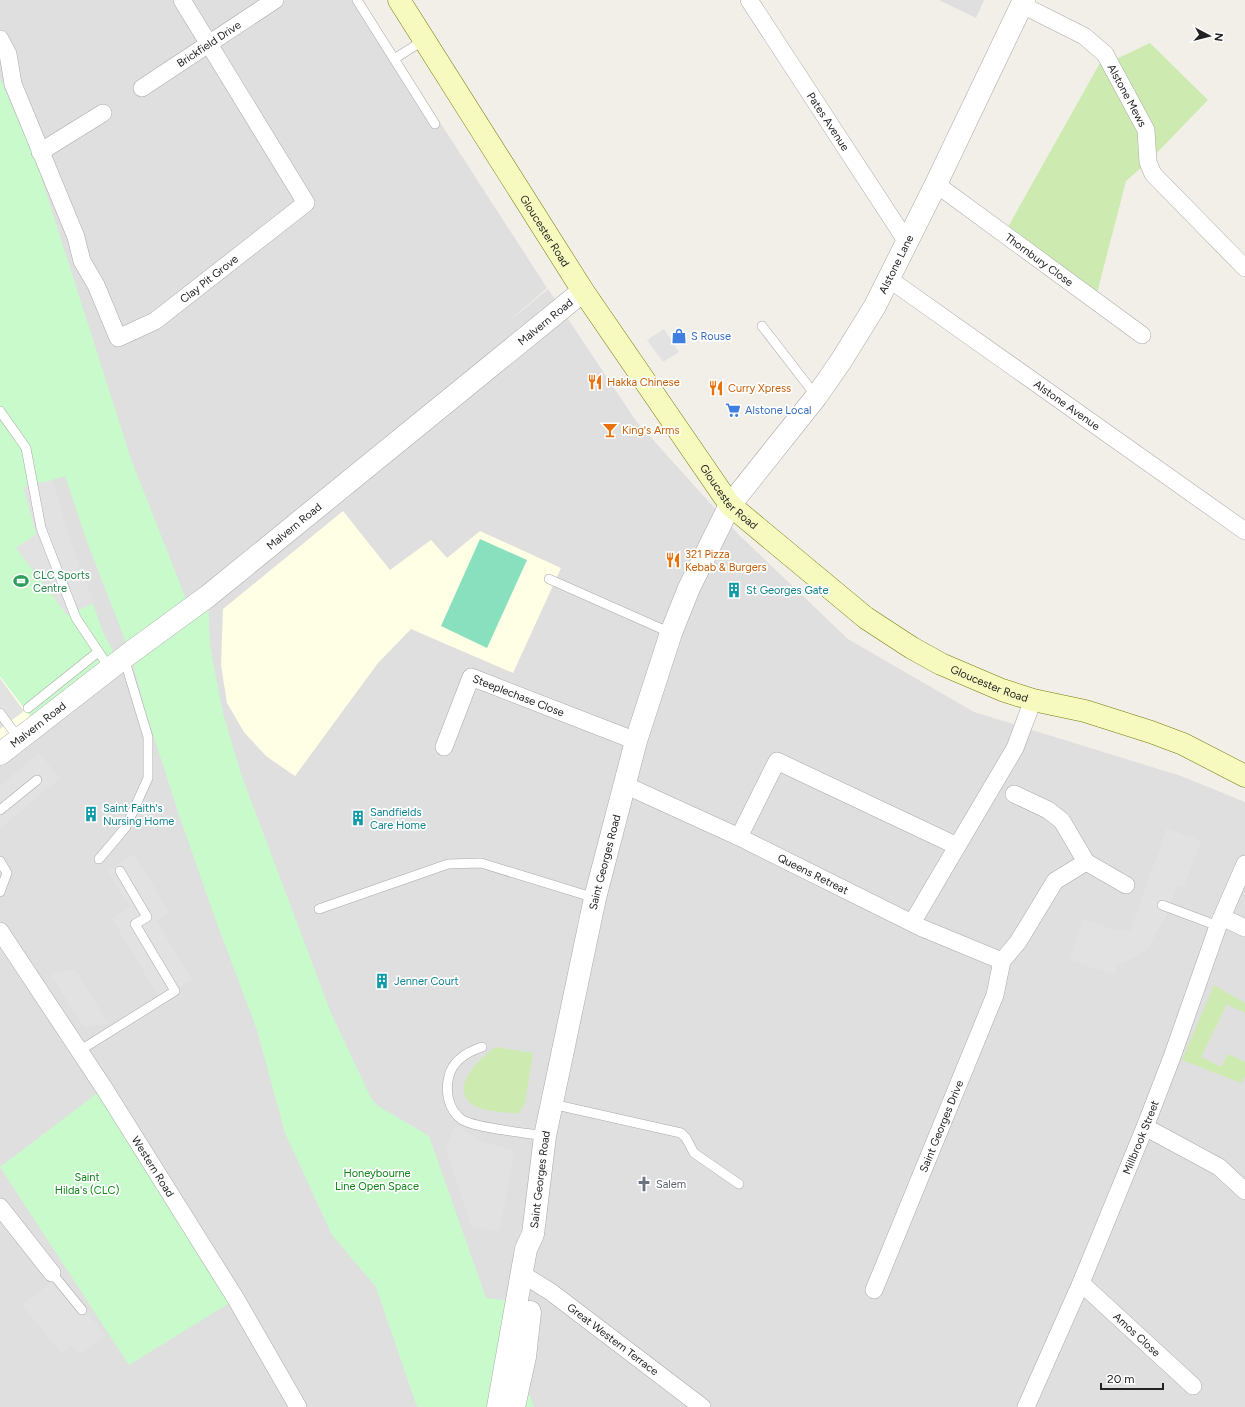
<svg xmlns="http://www.w3.org/2000/svg" width="1245" height="1407" font-family="Figtree,sans-serif">
  <style>
    .residential { fill: #e0dfdf }
    .education { fill: #ffffe5 }
    .grass { fill: #cdebb0 }
    .park { fill: #c8facc }
    .pitch { fill: #88e0be }
    .parking { fill: #e2e2e2 }
    .lines { fill: none; stroke-linecap: round; stroke-linejoin: round }
    .service-casing { stroke: #a9a9a9; stroke-width: 10 }
    .minor-casing { stroke: #a9a9a9; stroke-width: 18 }
    .tertiary-casing { stroke: #a9a9a9; stroke-width: 23 }
    .secondary-casing { stroke: #707d05; stroke-width: 23 }
    .service { stroke: #fff; stroke-width: 9 }
    .minor { stroke: #fff; stroke-width: 17 }
    .tertiary { stroke: #fff; stroke-width: 22 }
    .secondary { stroke: #f7fabf; stroke-width: 22 }
    .labels { text-anchor: middle; dominant-baseline: central; stroke-width: 3.5; stroke-linejoin: round; paint-order: stroke }
    .street-label { font-size: 11px; fill: #222; stroke: #fff }
    .shop-label { font-size: 11px; fill: #366cbe; stroke: #fff; text-anchor: start }
    .food-label { font-size: 11px; fill: #c56008; stroke: #fff; text-anchor: start }
    .leisure-label { font-size: 11px; fill: #27864d; stroke: #fff; text-anchor: start }
    .culture-label { font-size: 11px; fill: #0d838f; stroke: #fff; text-anchor: start }
    .park-label { font-size: 11px; fill: #0c8416; stroke: #fff }
    .worship-label { font-size: 11px; fill: #5b616d; stroke: #fff; text-anchor: start }
  </style>
  <rect width="100%" height="100%" fill="#f2efe9"/>
  <!-- residential -->
  <path class="residential" d="M0,0H361L547,288L502,327L548,289L636,421L738,534L848,639L974,712L1181,776L1245,802V1407H0Z
    M939,0H984L976,18Z"/>
  <!-- education -->
  <path class="education" d="M343,511L390,570L431,540L447,558L480,531L561,568L513,673L411,629L378,663L295,776L266,756L244,732L227,703L221,665L223,609Z
    M0,676L37,725L0,754Z"/>
  <!-- grass -->
  <path class="grass" d="M1150,43L1208,100L1148,162L1126,181L1095,301L1004,234L1105,54L1110,62Z
    M1214,985L1245,1003V1013L1227,1004L1201,1057L1221,1067L1228,1054L1245,1062V1076L1241,1083L1182,1060Z
    M496,1047L533,1053L525,1103L518,1114C505,1112 486,1112 475,1106C446,1090 480,1057 496,1047Z"/>
  <!-- park -->
  <path class="park" d="M0,78L38,167L131,459L190,609L208,596L210,646L223,713L241,774L331,1013L371,1098L378,1106L429,1136L486,1298L520,1302L514,1352L534,1407H417L376,1287L332,1235L285,1133L257,1030L216,921L179,815L144,706L130,653L86,539L65,476L52,480L70,540L103,632L119,662L37,725L0,676Z
    M104,1088L236,1299L129,1365L0,1167Z"/>
  <!-- pitch -->
  <path class="pitch" d="M480,539L527,560L487,648L441,626Z"/>
  <!-- parking -->
  <path class="parking" d="M664,329L679,352L663,362L647,340Z
    M52,480L70,540L94,603L67,615L16,548L36,534L23,487Z
    M0,678L24,711L0,729Z
    M39,753L60,778L0,828V786Z
    M1167,828L1201,841L1184,886L1178,884L1165,917L1148,948L1136,957L1118,965L1114,975L1069,960L1083,919L1122,932L1124,929L1130,931Z
    M134,854L170,913L156,921L192,979L160,999L112,919L130,907L107,871Z
    M75,970L109,1024L84,1027L50,974Z
    M455,1125L483,1142L514,1151L500,1231L472,1227L446,1149Z
    M58,1277L105,1335L80,1355L71,1345L61,1353L22,1305Z"/>
  <g class="lines">
    <!-- service casing -->
    <g class="service-casing">
      <path id="service" d="M357,0L435,124
        M394,59L424,40
        M762,326L816,396
        M0,411L26,448L41,528L76,618L110,669
        M549,579L671,633
        M28,708L98,652
        M0,713L19,739
        M0,810L37,780
        M99,859L126,827L148,778V737L124,658
        M0,861L7,873L0,892
        M1162,905L1218,926
        M319,909L448,864L481,863L595,898
        M482,1047C467,1052 453,1060 449,1076C445,1091 448,1109 461,1119C473,1128 528,1133 545,1136
        M79,1051L175,991L135,924L147,917L120,871
        M552,1104L681,1133L686,1138L694,1153L739,1184
        M52,1273L82,1310"/>
    </g>
    <!-- minor casing -->
    <g class="minor-casing">
      <g id="minor">
        <path id="s1" d="M749,0L907,242"/>
        <path id="s2" d="M1022,5L1084,36L1105,54L1146,130L1148,162L1153,174L1245,268"/>
        <path id="s3" d="M0,39L8,54L13,84L76,237L82,261L96,285L118,338L155,321L306,203L182,0"/>
        <path id="s4" d="M142,88L275,0"/>
        <path d="M40,152L103,113"/>
        <path id="s5" d="M936,184L1142,335"/>
        <path id="s6" d="M889,279L1245,531"/>
        <path id="s7" d="M444,747L471,677L636,741"/>
        <path id="s8" d="M625,785L739,837L922,928L1002,961"/>
        <path d="M739,837L777,761L957,846"/>
        <path d="M1086,862L1126,885"/>
        <path d="M1222,917L1245,928"/>
        <path d="M912,923L1015,748L1033,700"/>
        <path id="s9" d="M0,931L104,1088L236,1299L298,1407"/>
        <path d="M1145,1127L1219,1167L1245,1191"/>
        <path d="M0,1207L52,1273"/>
        <path id="s10" d="M522,1274L551,1292L702,1407"/>
        <path id="s11" d="M1081,1283L1193,1386"/>
        <path id="s12" d="M874,1290L995,995L1002,961L1018,942L1055,881L1086,862L1062,821L1048,810L1014,794"/>
        <path id="s13" d="M1026,1407L1081,1283L1145,1127L1172,1057L1218,926L1245,864"/>
      </g>
    </g>
    <!-- tertiary casing -->
    <g class="tertiary-casing">
      <g id="tertiary">
        <path id="s14" d="M0,754L130,653L208,596L583,291"/>
        <path id="s15" d="M498,1407L526,1249L533,1234L545,1136L595,898L636,741L671,633L689,588L730,505L816,397L841,361L875,306L936,184L1024,0"/>
        <path d="M514,1407L525,1357L530,1312"/>
      </g>
    </g>
    <!-- secondary casing -->
    <g class="secondary-casing">
      <g id="secondary">
        <path id="s16" d="M399,0L583,291L730,505L866,618L912,648L941,664L1002,690L1033,700L1085,711L1151,732L1183,744L1245,776"/>
      </g>
    </g>
    <!-- service -->
    <use href="#service" class="service"/>
    <!-- minor -->
    <use href="#minor" class="minor"/>
    <!-- tertiary -->
    <use href="#tertiary" class="tertiary"/>
    <!-- secondary -->
    <use href="#secondary" class="secondary"/>
  </g>
  <!-- icons -->
  <defs>
    <g id="shop-bare" transform="scale(1.2)"><path d="M-5-2.5h2.3a2.7 3.5 0 0 1 5.4 0H5L5.5 6h-11ZM-1.5-2.5h3a1.5 2.3 0 0 0-3 0Z" fill="#3f7fe0" stroke="#fff" stroke-width="2.5" paint-order="stroke"/></g>
    <g id="restaurant-bare" transform="scale(1.2)"><path d="M-5-6h1v4h1v-4h1v4h1v-4h1v5L-1.5 .5V6h-2V.5L-5-1ZM5-6V6H3V1.5H1.5Q1.5-4 5-6Z" fill="#e8710a" stroke="#fff" stroke-width="2.5" paint-order="stroke"/></g>
    <g id="supermarket-bare" transform="scale(1.2)"><path d="M-6-5.5h2.5l.6 2H6L4.5 2H-2.5L-4.4-4H-6ZM-1.5 3.2a1.3 1.3 0 1 0 .1 0ZM3 3.2a1.3 1.3 0 1 0 .1 0Z" fill="#3f7fe0" stroke="#fff" stroke-width="2.5" paint-order="stroke"/></g>
    <g id="bar-bare" transform="scale(1.2)"><path d="M-6-5H6L.8 .8V4.5H3.5V6h-7V4.5H-.8V.8Z" fill="#e8710a" stroke="#fff" stroke-width="2.5" paint-order="stroke"/></g>
    <g id="stadium-bare" transform="scale(1.2)"><path d="M0-5a6.5 5 0 1 0 0 10a6.5 5 0 1 0 0-10ZM-3.5-1.8h7v3.6h-7Z" fill="#2e9e5b" stroke="#fff" stroke-width="2.5" paint-order="stroke"/></g>
    <g id="building-bare" transform="scale(1.2)"><path d="M-4-6H4V6H1V3H-1V6H-4ZM-2.5-4.3h1.7v1.8h-1.7ZM.8-4.3h1.7v1.8H.8ZM-2.5-1h1.7V.8h-1.7ZM.8-1h1.7V.8H.8Z" fill="#0f9aa8" stroke="#fff" stroke-width="2.5" paint-order="stroke"/></g>
    <g id="church-bare" transform="scale(1.2)"><path d="M-1.2-6h2.4v3.5h3.3v2.4h-3.3V6h-2.4V-.1h-3.3v-2.4h3.3Z" fill="#6b7280" stroke="#fff" stroke-width="2.5" paint-order="stroke"/></g>
  </defs>
  <g fill-rule="evenodd">
    <use href="#shop-bare" x="679" y="336"/>
    <use href="#restaurant-bare" x="595" y="382"/>
    <use href="#restaurant-bare" x="716" y="388"/>
    <use href="#supermarket-bare" x="733" y="410"/>
    <use href="#bar-bare" x="610" y="430"/>
    <use href="#restaurant-bare" x="673" y="560"/>
    <use href="#stadium-bare" x="21" y="581"/>
    <use href="#building-bare" x="734" y="590"/>
    <use href="#building-bare" x="91" y="814"/>
    <use href="#building-bare" x="358" y="818"/>
    <use href="#building-bare" x="382" y="981"/>
    <use href="#church-bare" x="644" y="1184"/>
  </g>
  <g class="labels">
    <!-- street labels -->
    <g class="street-label">
      <text stroke="none"><textPath href="#s4" startOffset="80">Brickfield Drive</textPath></text>
      <text stroke="none"><textPath href="#s2" startOffset="144">Alstone Mews</textPath></text>
      <text stroke="none"><textPath href="#s1" startOffset="145">Pates Avenue</textPath></text>
      <text stroke="none"><textPath href="#s16" startOffset="273">Gloucester Road</textPath></text>
      <text stroke="none"><textPath href="#s5" startOffset="128">Thornbury Close</textPath></text>
      <text stroke="none"><textPath href="#s15" startOffset="1229">Alstone Lane</textPath></text>
      <text stroke="none"><textPath href="#s3" startOffset="432">Clay Pit Grove</textPath></text>
      <text stroke="none"><textPath href="#s14" startOffset="696">Malvern Road</textPath></text>
      <text stroke="none"><textPath href="#s6" startOffset="218">Alstone Avenue</textPath></text>
      <text stroke="none"><textPath href="#s16" startOffset="597">Gloucester Road</textPath></text>
      <text stroke="none"><textPath href="#s14" startOffset="372">Malvern Road</textPath></text>
      <text stroke="none"><textPath href="#s16" startOffset="921">Gloucester Road</textPath></text>
      <text stroke="none"><textPath href="#s7" startOffset="126">Steeplechase Close</textPath></text>
      <text stroke="none"><textPath href="#s14" startOffset="48">Malvern Road</textPath></text>
      <text stroke="none"><textPath href="#s15" startOffset="556">Saint Georges Road</textPath></text>
      <text stroke="none"><textPath href="#s8" startOffset="208">Queens Retreat</textPath></text>
      <text stroke="none"><textPath href="#s12" startOffset="177">Saint Georges Drive</textPath></text>
      <text stroke="none"><textPath href="#s13" startOffset="293">Millbrook Street</textPath></text>
      <text stroke="none"><textPath href="#s9" startOffset="281">Western Road</textPath></text>
      <text stroke="none"><textPath href="#s15" startOffset="232">Saint Georges Road</textPath></text>
      <text stroke="none"><textPath href="#s11" startOffset="76">Amos Close</textPath></text>
      <text stroke="none"><textPath href="#s10" startOffset="112">Great Western Terrace</textPath></text>
    </g>
    <!-- shop labels -->
    <g class="shop-label">
      <text x="691" y="336">S Rouse</text>
      <text x="745" y="410">Alstone Local</text>
    </g>
    <!-- food labels -->
    <g class="food-label">
      <text x="607" y="382">Hakka Chinese</text>
      <text x="728" y="388">Curry Xpress</text>
      <text x="622" y="430">King's Arms</text>
      <text x="685" y="554">321 Pizza<tspan x="685" dy="13">Kebab &amp; Burgers</tspan></text>
    </g>
    <!-- leisure labels -->
    <g class="leisure-label">
      <text x="33" y="575">CLC Sports<tspan x="33" dy="13">Centre</tspan></text>
    </g>
    <!-- culture labels -->
    <g class="culture-label">
      <text x="746" y="590">St Georges Gate</text>
      <text x="103" y="808">Saint Faith's<tspan x="103" dy="13">Nursing Home</tspan></text>
      <text x="370" y="812">Sandfields<tspan x="370" dy="13">Care Home</tspan></text>
      <text x="394" y="981">Jenner Court</text>
    </g>
    <!-- park labels -->
    <g class="park-label">
      <text x="377" y="1173">Honeybourne<tspan x="377" dy="13">Line Open Space</tspan></text>
      <text x="87" y="1177">Saint<tspan x="87" dy="13">Hilda's (CLC)</tspan></text>
    </g>
    <!-- worship labels -->
    <g class="worship-label">
      <text x="656" y="1184">Salem</text>
    </g>
  </g>
  <!-- north arrow -->
  <g transform="translate(1209 36) rotate(97)" stroke="#ffffff" stroke-width="3" paint-order="stroke">
  <path d="M0-3L7 15L0 10L-7 15Z" fill="#222222"/>
  <text y="-6" font-size="11" font-weight="bold" text-anchor="middle" fill="#222222">N</text>
  </g>
  <!-- scale -->
  <path d="M1101 1383v6h62v-6" fill="none" stroke="#222222" stroke-width="2"/>
  <text x="1107" y="1383" font-size="12" fill="#222222" stroke="#ffffff" stroke-width="3" paint-order="stroke">20 m</text>
</svg>
